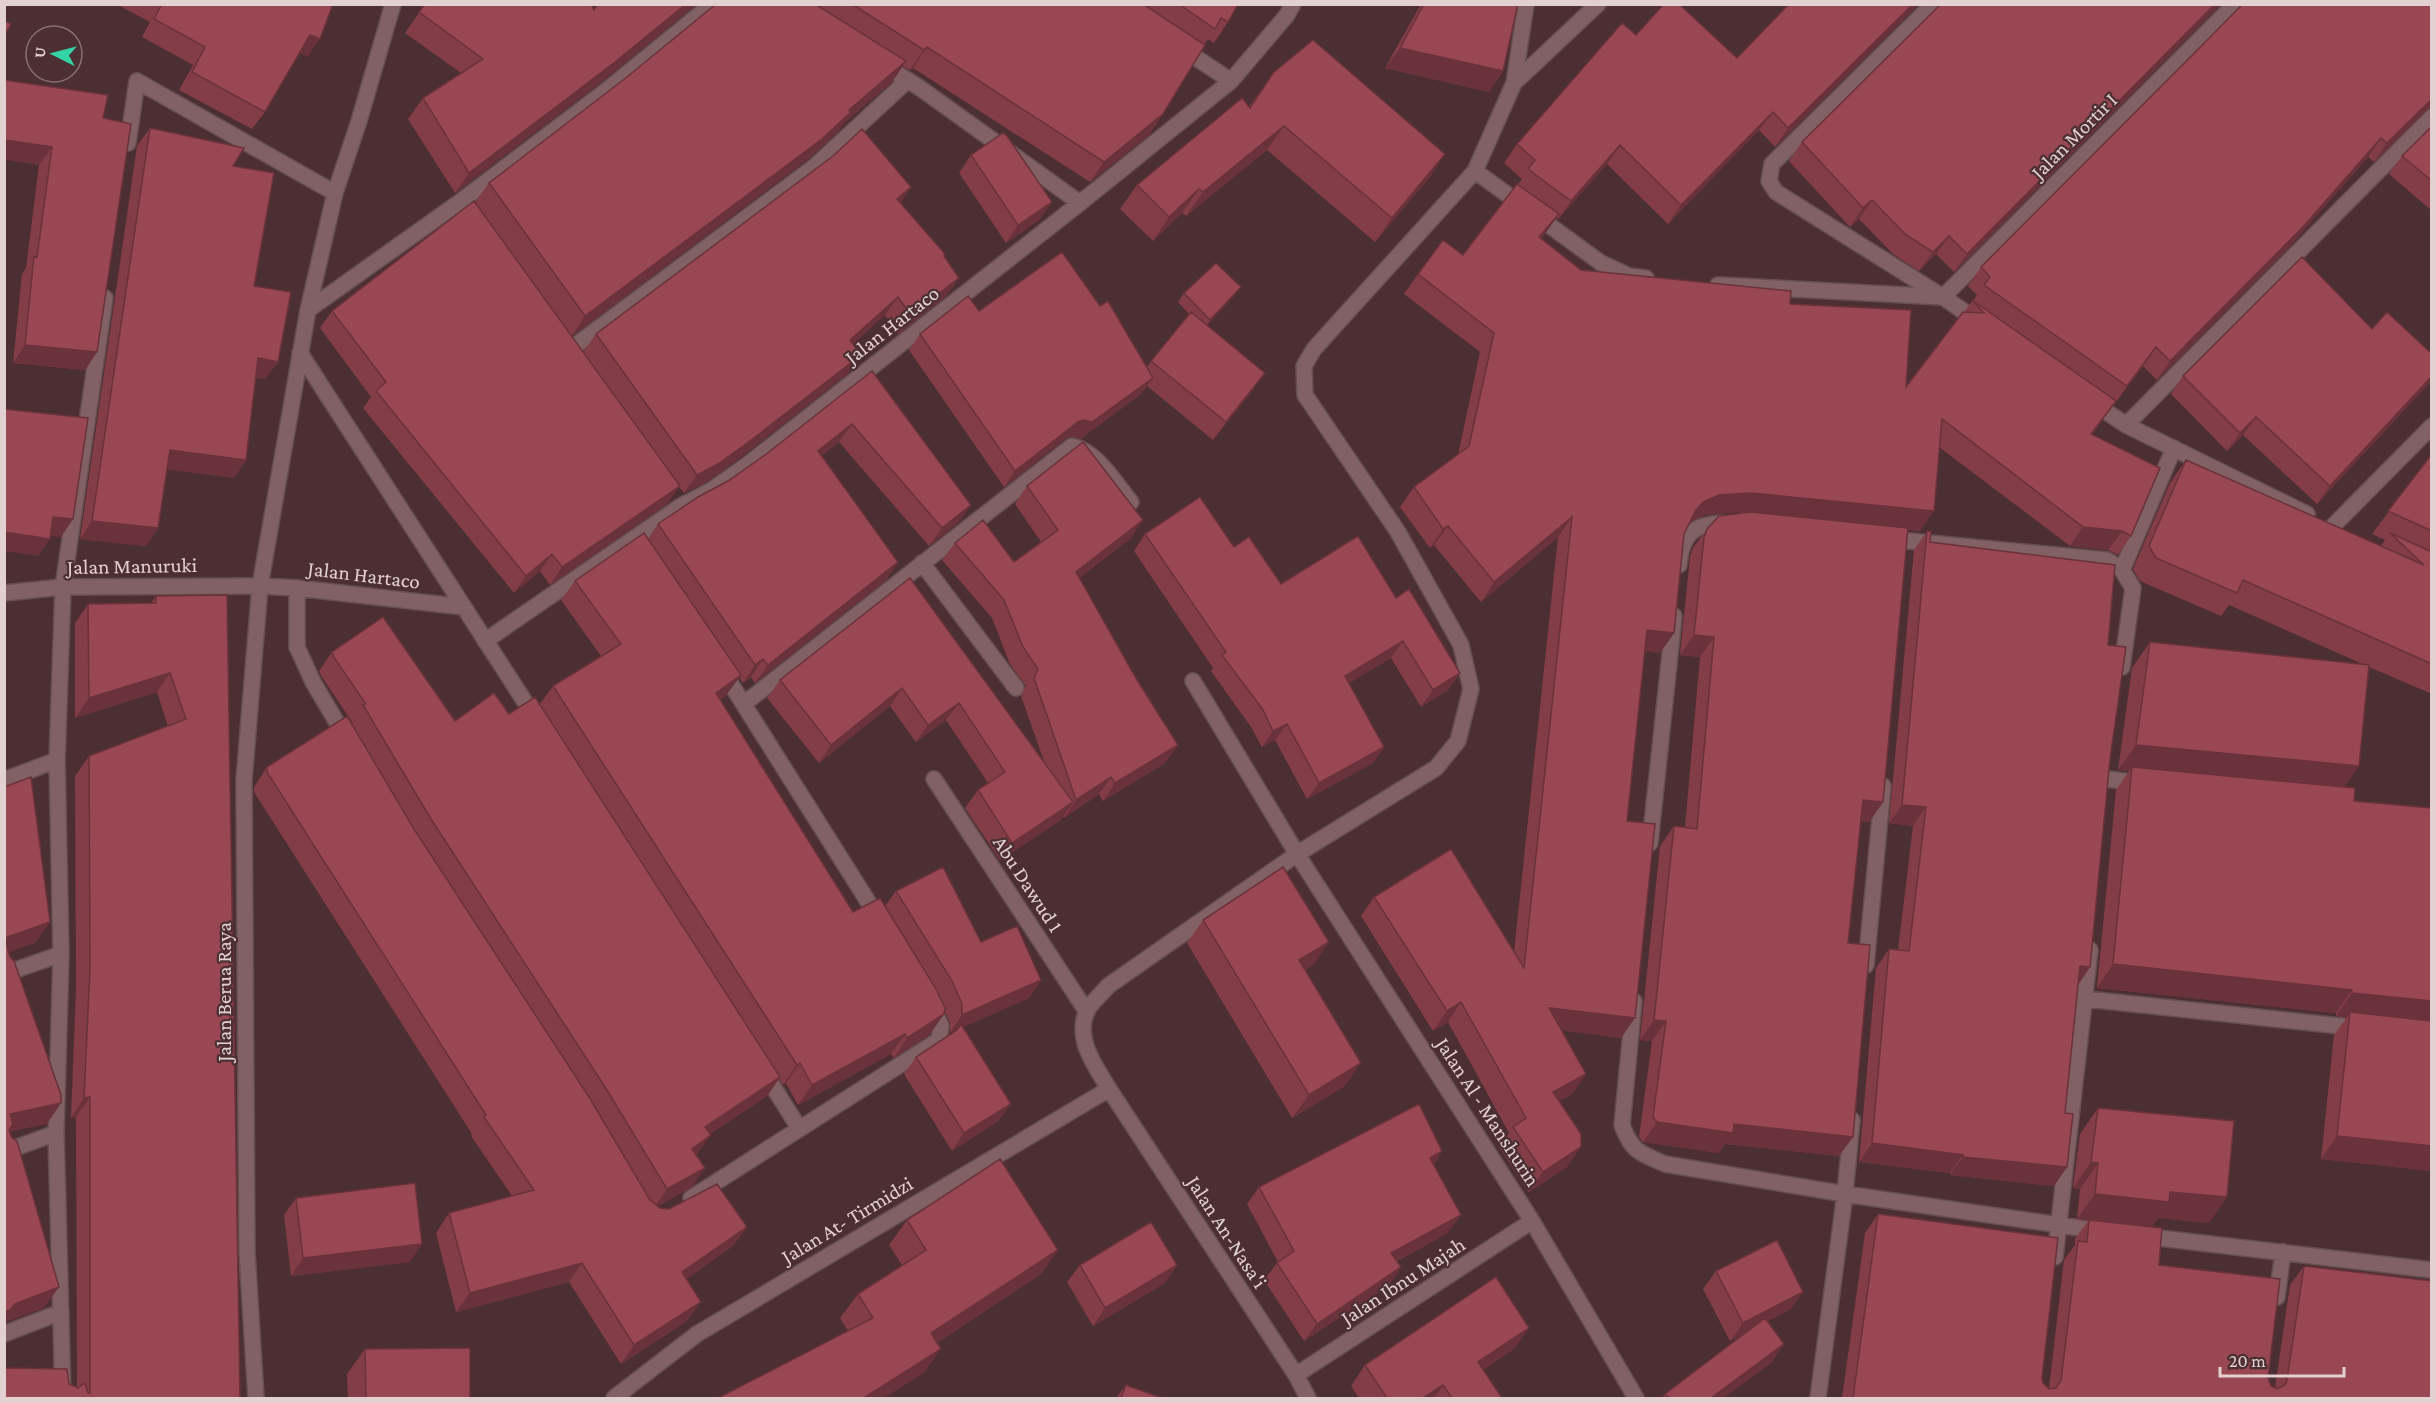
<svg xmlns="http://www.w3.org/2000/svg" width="2436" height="1403" font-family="'Crimson Pro',serif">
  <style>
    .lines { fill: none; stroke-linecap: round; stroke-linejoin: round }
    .street-casing { stroke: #664e51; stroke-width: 18 }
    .secondary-casing { stroke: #664e51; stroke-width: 18 }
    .street { stroke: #816164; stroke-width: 15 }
    .secondary { stroke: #816164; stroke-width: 15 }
    .wall { fill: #833d47 }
    .shaded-wall { fill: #6a323a }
    .building { fill: #984753; stroke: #6a323a; stroke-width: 1.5 }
    .labels { text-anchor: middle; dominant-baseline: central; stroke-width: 4.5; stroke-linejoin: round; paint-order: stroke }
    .street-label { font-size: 21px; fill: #e3d1d2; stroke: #4b2f32 }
  </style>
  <rect width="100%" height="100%" fill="#4b2f32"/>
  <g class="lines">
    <!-- street casing -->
    <g class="street-casing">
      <path id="street" d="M393,4L359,121L335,193L308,310L260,586L297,588L464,607
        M1933,4L1772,164L1769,181L1776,192L1943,297L1979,322
        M1180,47L1231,81
        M880,63L920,88L1080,203
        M1514,83L1598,4
        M128,143L137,81L335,193
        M1475,171L1601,263L1629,276L1646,278
        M1718,285L1943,297L2235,4
        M308,310L461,201L607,90L712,4
        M568,351L814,167L908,80
        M300,353L536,719
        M2092,402L2126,425L2307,514
        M2126,425L2432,117
        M2332,527L2432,426
        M1888,539L2107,560L2122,570L2133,588L2122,667
        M922,563L1016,688
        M1679,565C1682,530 1697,523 1730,523
        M2122,570L2174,448
        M297,588V647L313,682L346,738
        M485,641L681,506L710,491L747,465L1080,203L1231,81L1287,15L1293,4
        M722,670L879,919
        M1193,681L1297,854L1532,1221L1636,1398
        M745,703L1072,446C1097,451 1115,483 1131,502
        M934,779L1087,1012
        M2107,779L2140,783
        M4,780L57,760
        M1650,843L1674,616
        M1866,965L1883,786
        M4,974L61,954
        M2086,999L2360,1028
        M1634,1001L1622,1125C1632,1152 1640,1153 1665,1164L1845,1194L2101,1231
        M762,1069L799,1128
        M4,1152L56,1133
        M691,1198L939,1040L941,1026L931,1003
        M2142,1236L2432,1270
        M2055,1257L2090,950
        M2277,1297L2283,1252
        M4,1334L61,1312
        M1296,1375L1532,1221
        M63,1398L56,1133L61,954L57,760L63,587L105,298
        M614,1398L697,1334L1109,1089
        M1308,1398L1296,1375L1109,1089C1096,1067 1074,1039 1087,1011C1091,1002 1102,994 1108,986L1297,854L1436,768L1458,741L1471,689L1461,645L1398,532L1305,395L1304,366L1314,349L1475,171L1514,83L1526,4
        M1818,1398L1845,1194L1852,1120"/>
    </g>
    <!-- secondary casing -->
    <g class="secondary-casing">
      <path id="secondary" d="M4,593L63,587L260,586L244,780L247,1252L256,1398"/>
    </g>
    <!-- street -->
    <use href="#street" class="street"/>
    <!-- secondary -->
    <use href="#secondary" class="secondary"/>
  </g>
  <!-- wall -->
  <path class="wall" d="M116,4H333L308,56L299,53L265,112L252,129L179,90L193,65L142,37L150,22Z
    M425,4L594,10L598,4H697L601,82L455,193L408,119L423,98L461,73L405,33Z
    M716,4H1238L1228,22L1214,43L1208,39L1204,45L1163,114L1149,135L1090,182L913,68L910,70L903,66L892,82L843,124L837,133L808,159L572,336L583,352L596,334L911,187L900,203L944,256L959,278L946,296L898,334L885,315L853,344L861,355L847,374L741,457L705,483L684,493L679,487L667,504L550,585L540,571L514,593L363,408L371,397L320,328L332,311L475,202L489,183L627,77Z
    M1421,4H1518L1503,71L1489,92L1385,68Z
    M1789,4H1919L1775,147L1759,130L1668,224L1607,164L1558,219L1556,218L1541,238L1581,270L1790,304L1906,387L1977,295L1968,286L1981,267L2432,4V109L2429,108L2374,162L2368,157L2289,247L2157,380L2143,366L2092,434L2131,536L2118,555L2108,550L2070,546L1939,447L1920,531L1908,530L1883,802L1869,822L1861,821L1848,943L1853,1137L1839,1156L1725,1144L1719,1153L1643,1142L1639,1137L1652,1041L1640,1040L1660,846L1674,826L1685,827L1700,657L1680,655L1690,557L1693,548L1707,529L1742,513L1737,512L1705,515L1690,522L1684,534L1674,633L1660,653L1645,651L1627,821L1621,1038L1561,1030L1586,1074L1572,1094L1559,1101L1567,1167L1529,1192L1499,1147L1509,1133L1448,1022L1433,1031L1361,916L1374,897L1514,952L1558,537L1481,602L1434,545L1430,548L1400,507L1414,487L1458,455L1480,352L1404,294L1418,274L1463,255L1522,179L1504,163L1517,144L1636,35L1737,58Z
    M1941,4H2221L1954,272L1936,254L1919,271L1893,254L1859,219L1850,227L1789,161L1802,142Z
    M1274,72L1445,154L1429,178L1375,242L1267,150L1186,216L1182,213L1153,241L1120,209L1137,185L1249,107Z
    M103,118L97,352L85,370L13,363L22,274L26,268L39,165L4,159Z
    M2432,126V211L2389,174L2402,156Z
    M150,128L233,166L254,286L278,362L265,379L256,378L246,460L234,478L167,469L158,528L146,546L80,539L137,146Z
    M971,155L1052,202L1039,220L1006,243L959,173Z
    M1184,293L1234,296L1207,325L1253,390L1213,440L1147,386L1141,394L1080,439L1071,436L1066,438L1004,487L909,350L920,334L979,311L1100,306L1147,367L1189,314L1178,302Z
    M2372,329L2432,354V380L2317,504L2243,435L2227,451L2171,394L2183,376Z
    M872,371L959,522L929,546L839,442L821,456L898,562L886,580L755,683L751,677L743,683L739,677L727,694L720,700L853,912L885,906L896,891L981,942L1041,980L1029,998L963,1027L1011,1104L998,1121L952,1151L904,1074L916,1057L957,1030L950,1033V1022L944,1010V1014L930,1034L894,1058L891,1054L798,1105L786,1083L783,1085L779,1079L767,1096L710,1134L696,1155L692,1187L658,1206L660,1208L747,1227L733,1246L686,1279L687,1321L621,1364L569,1282L456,1312L436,1233L449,1213L512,1196L471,1136L472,1134L254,792V787L267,767L352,722L322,677L319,671L332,652L455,721L509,714L540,704L553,686L601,656L561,600L575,581L648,539L658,524L728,481L765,455Z
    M2432,454V694L2369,667L2359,766L2344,787L2354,801L2432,1171L2321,1159L2334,1035L2347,1017L2336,1016V1013L2097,988L2116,790L2129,771L2118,770L2132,668L2150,642L2365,665L2229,605L2221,616L2140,581L2133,569L2170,483L2186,460L2381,546L2385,540L2372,534Z
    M1027,486L1131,538L1079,578L1137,680L1178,745L1165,763L1103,801L1099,794L1064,818L1063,816L1061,820L1000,860L965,808L978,790L988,783L946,720L916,742L890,706L819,763L767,698L780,680L910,578L1045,764L1021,696L1026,686L1010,664L992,618L942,560L955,543L1014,562L1041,542L1015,504Z
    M1927,531L1930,542L2108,645L2110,759L2090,967L2078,985L2065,1113L2067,1167L2054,1186L1950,1175V1173L1859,1162L1876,968L1889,949L1898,950L1913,826L1889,823L1914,550Z
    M1145,534L1234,547L1281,584L1396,598L1460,673L1448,690L1421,707L1391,658L1349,683L1384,747L1373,763L1307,799L1275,740L1262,747L1251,727L1211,671L1213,668L1134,551Z
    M227,595L240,1398H4L69,1384L77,1388L76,1117L71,1118L76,988L75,776L89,756L168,726L157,692L75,718V623L88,604L151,603L156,596Z
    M1203,920L1329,942L1313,965L1305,970L1345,1086L1292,1118L1187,943Z
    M2098,1108L2227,1197L2209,1223L2158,1218L2152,1227L2159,1265L2268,1378L2271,1386L2275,1388L2290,1285L2304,1266L2432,1398H1842L1865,1233L1878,1214L2042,1378L2043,1383L2049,1388L2064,1260L2075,1245V1239L2088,1221L2077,1219L2080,1189L2073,1188L2080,1134Z
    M1442,1151L1434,1164L1448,1233L1397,1261L1401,1267L1389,1285L1304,1341L1264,1280L1278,1262L1247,1204L1259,1187Z
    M296,1198L410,1262L291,1276L284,1215Z
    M907,1220L1058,1250L1041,1274L937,1343L924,1373L848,1331L840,1318L858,1294L902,1265L889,1245Z
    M1080,1265H1177L1165,1283L1093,1326L1067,1282Z
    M1716,1271L1791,1309L1768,1321L1784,1344L1771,1363L1723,1398H1662L1665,1394L1746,1333L1730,1341L1703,1289Z
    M1515,1348L1483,1370L1502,1398H1359L1351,1386L1365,1365Z
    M365,1349L470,1398H348L347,1374Z
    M1126,1385L1162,1398H1116Z"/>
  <!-- shaded-wall -->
  <path class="shaded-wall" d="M686,4H697L601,82L455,193L469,173Z
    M1913,4H1919L1775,147L1788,128Z
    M2215,4H2221L1954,272L1967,254Z
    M310,35L320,39L308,56L297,52Z
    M927,47L913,68L910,70L924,50Z
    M1400,48L1503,71L1489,92L1385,68Z
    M906,61L892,82L843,124L837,133L808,159L571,337L585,316L849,110Z
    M2432,99V109L2429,108L2374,162L2387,143Z
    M1773,112L1759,130L1668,224L1681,205Z
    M1163,114L1149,135L1090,182L1104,162Z
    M1284,126L1267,150L1186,216L1203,192Z
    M2381,138L2368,157L2289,247L2157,380L2170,361Z
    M4,140L52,147L39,165L4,159Z
    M1620,145L1607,164L1558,219L1571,201Z
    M1445,154L1429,178L1375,242L1392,218Z
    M911,187L898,206L897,199Z
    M1199,189L1182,213L1153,241L1169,217Z
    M1872,200L1859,219L1850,227L1863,208Z
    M1052,202L1039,220L1006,243L1018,225Z
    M1559,214L1545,234L1525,256L1539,237Z
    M1949,236L1936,254L1919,271L1933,252Z
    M959,278L946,296L898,334L911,315Z
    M1241,287L1234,296L1204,329L1210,320Z
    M898,297L885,315L836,359L850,340Z
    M25,345L97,352L85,370L13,363Z
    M2156,347L2143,366L2114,405L2127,386Z
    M861,355L847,374L741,457L705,483L684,493L697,475Z
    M258,358L278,362L265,379L246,376Z
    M1265,373L1253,390L1213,440L1226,422Z
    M2432,376V380L2430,382L2317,504L2330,486Z
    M1153,378L1141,394L1080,439L1071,436L1066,438L1004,487L1015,471L1078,422Z
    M2256,417L2243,435L2227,451L2240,433Z
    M852,424L839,442L805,469L818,451Z
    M170,450L246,460L234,478L157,468Z
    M680,486L667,504L550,585L562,567Z
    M1751,493L1934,511L1920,531L1737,512L1705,515L1689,522L1696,510L1703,502L1719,495Z
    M971,505L959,522L929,546L942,528Z
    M53,517L73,519L61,537L41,535Z
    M1572,517L1558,537L1481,602L1494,582Z
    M1143,520L1131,538L1064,590L1076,572Z
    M92,521L158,528L146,546L80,539Z
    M1448,526L1434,545L1430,548L1443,529Z
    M2083,527L2122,531L2108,550L2070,546Z
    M4,532L50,539L38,556L4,551Z
    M552,554L540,571L514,593L526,576Z
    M898,562L886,580L755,683L768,665Z
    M1647,630L1674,633L1660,653L1633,650Z
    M1694,635L1714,637L1700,657L1680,655Z
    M1403,641L1391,658L1333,692L1345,676Z
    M763,659L751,677L743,683L755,665Z
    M170,673L157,692L75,718L89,698Z
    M1460,673L1448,690L1421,707L1433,690Z
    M741,675L727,694L702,713L716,693Z
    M902,688L890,706L819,763L831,745Z
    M959,703L946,720L916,742L928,725Z
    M1287,724L1275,740L1262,747L1273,731Z
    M1178,745L1165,763L1103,801L1115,783Z
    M2136,745L2359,766L2341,792L2132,767L2129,771L2118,770Z
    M1384,747L1373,763L1307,799L1319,783Z
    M1111,777L1099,794L1064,818L1076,800Z
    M1863,800L1883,802L1869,822L1849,820Z
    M1073,802L1061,820L1000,860L1012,843Z
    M1902,805L1926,807L1913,826L1889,823Z
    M50,922L35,943L4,954L5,938Z
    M1329,942L1313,965L1283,983L1299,960Z
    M2113,964L2352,990L2336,1013L2097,988Z
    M2080,966L2090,967L2077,986Z
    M1041,980L1029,998L950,1033L962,1015Z
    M2352,993L2432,1001V1026L2350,1012L2347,1017L2336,1016Z
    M1461,1002L1448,1022L1433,1031L1447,1011Z
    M1549,1008L1635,1018L1621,1038L1535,1027Z
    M944,1014L930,1034L894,1058L907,1038Z
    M1654,1020L1666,1021L1652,1041L1640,1040Z
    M905,1034L891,1054L798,1105L812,1085Z
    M800,1063L786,1083L783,1085L797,1065Z
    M1361,1063L1345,1086L1292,1118L1309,1095Z
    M1586,1074L1572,1094L1539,1112L1553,1092Z
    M780,1077L767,1096L692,1146L705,1127Z
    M90,1097L76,1117L71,1118L84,1098Z
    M61,1103L47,1124L4,1133L10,1114Z
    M1011,1104L998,1121L952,1151L964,1133Z
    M1657,1122L1734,1124L1853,1137L1839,1156L1725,1144L1719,1153L1643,1142Z
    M711,1135L697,1154L678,1167L692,1149Z
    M2337,1136L2432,1146V1171L2321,1159Z
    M1872,1143L1963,1155L1950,1173L1859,1162Z
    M1581,1147L1567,1167L1529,1192L1543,1172Z
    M1442,1151L1430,1169V1158Z
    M1963,1157L2067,1167L2054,1186L1950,1175Z
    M2091,1162L2098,1163L2080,1189L2073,1188Z
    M705,1168L692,1187L654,1208L667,1189Z
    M2170,1192L2227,1197L2209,1223L2158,1218L2151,1228L2077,1219L2095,1194Z
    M1461,1215L1448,1233L1379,1270L1391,1253Z
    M747,1227L733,1246L669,1292L682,1272Z
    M422,1244L410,1262L291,1276L303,1258Z
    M1058,1250L1041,1274L914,1358L931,1333Z
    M582,1263L569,1282L456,1312L470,1293Z
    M1177,1265L1165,1283L1093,1326L1105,1308Z
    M1401,1267L1389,1285L1304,1341L1317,1324Z
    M59,1287L44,1308L4,1323V1312L15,1304Z
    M1803,1292L1791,1309L1730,1341L1743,1323Z
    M701,1302L687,1321L621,1364L634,1345Z
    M1529,1328L1515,1348L1463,1383L1478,1362Z
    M1784,1344L1771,1363L1723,1398H1711Z
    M941,1349L924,1373L884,1398H863Z
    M1443,1385L1434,1398H1423Z"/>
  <!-- building -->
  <path class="building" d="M162,4H333L320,39L310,35L265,112L192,72L205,47L154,19Z
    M425,4H591L594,10L598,4H686L615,62L469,173L423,98L483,59L419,12Z
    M716,4H815L906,61L849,110L851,112L822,139L585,316L489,183L627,77Z
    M852,4H1143L1205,45L1163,114L1104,162L927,47L924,50Z
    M1179,4H1238L1228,22L1221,18L1215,29Z
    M1424,4H1518L1503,71L1400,48Z
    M1664,4H1679L1737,58L1789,4H1913L1788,128L1773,112L1681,205L1620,145L1571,201L1528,169L1535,160L1517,144L1622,23L1636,35Z
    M1941,4H2215L1967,254L1949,236L1933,252L1906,235L1872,200L1863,208L1802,142Z
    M2243,4H2432V99L2387,143L2381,138L2302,228L2170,361L2156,347L2127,386L1984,285L1990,277L1981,267Z
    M4,20L11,24L4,36Z
    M1313,40L1445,154L1392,218L1284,126L1203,192L1199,189L1169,217L1137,185L1242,98L1250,108L1274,72Z
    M4,80L108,95L103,118L131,124L97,352L25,345L34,256L37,257L52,147L4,140Z
    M2432,126V181L2402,156Z
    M150,128L244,148L233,166L274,173L254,286L291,292L278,362L258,358L246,460L170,450L158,528L92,521Z
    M862,129L911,187L897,199L945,254L944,256L959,278L911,315L898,297L850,340L861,355L754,438L718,464L697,475L596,334L833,156Z
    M1003,133L1007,136L1052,202L1018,225L971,155Z
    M1517,184L1559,214L1539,237L1581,270L1791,291L1790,304L1911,310L1906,387L1963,312L1984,313L1972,300L2116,401L2091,434L2160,468L2131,536L2122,531L2083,527L1942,419L1934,511L1751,493L1719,495L1703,502L1696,510L1684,534L1674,633L1647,630L1627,821L1655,824L1635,1018L1549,1008L1586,1074L1553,1092L1581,1134V1147L1543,1172L1513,1127L1526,1118L1461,1002L1447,1011L1374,897L1451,849L1524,968L1572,517L1494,582L1448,526L1443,529L1414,487L1469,446L1494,333L1418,274L1443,240L1463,255Z
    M474,201L680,486L562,567L552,554L526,576L376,391L386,382L332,311Z
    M1062,252L1100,306L1108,301L1153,378L1092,422L1083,420L1078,422L1015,471L920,334L968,296L979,311Z
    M2302,257L2372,329L2387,312L2432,354V376L2330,486L2256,417L2240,433L2183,376Z
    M1216,263L1241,287L1210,320L1184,293Z
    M1191,312L1265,373L1226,422L1151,361Z
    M872,371L971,505L942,528L852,424L818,451L898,562L768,665L763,659L755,665L658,524L698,497L728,481L765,455Z
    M4,409L88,418L73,519L53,517L50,539L4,532Z
    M1083,442L1143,520L1076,572L1137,680L1178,745L1115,783L1111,777L1076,800L1034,678L1038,669L1023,647L1004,600L955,543L983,520L1014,562L1058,530L1027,486Z
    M2432,454V531L2388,511Z
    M2186,460L2424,565L2390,533L2432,552V664L2243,580L2237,593L2156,558L2149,546Z
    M1200,497L1234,547L1249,537L1281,584L1358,536L1396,598L1409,589L1460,673L1433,690L1403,641L1345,676L1384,747L1319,783L1287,724L1273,731L1263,710L1222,655L1226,652L1145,534Z
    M1751,512L1908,528L1883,802L1863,800L1848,943L1870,945L1853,1137L1734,1124L1733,1133L1657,1122L1653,1117L1666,1021L1654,1020L1674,826L1697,829L1714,637L1694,635L1704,537L1707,529L1719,516Z
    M1927,531L1931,532L1930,542L2115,565L2108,645L2126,647L2110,759L2090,967L2080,966L2065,1113L2073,1114L2067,1167L1963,1157V1155L1872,1143L1889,949L1909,951L1926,807L1902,805Z
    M644,533L741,675L716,693L853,912L880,898L936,989L945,1008L944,1014L907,1038L905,1034L812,1085L800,1063L797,1065L553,686L621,644L575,581Z
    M910,578L1073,802L1012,843L978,790L1005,772L959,703L928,725L902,688L831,745L780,680Z
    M227,595L240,1398H4V1368L67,1369L69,1384L78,1388L85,1383L88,1393H90V1097L84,1098L90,968L89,756L186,719L170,673L89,698L88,604L156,603V596Z
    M383,617L455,721L494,693L509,714L535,697L780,1077L705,1127L711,1135L692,1149L705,1168L667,1189L605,1087L431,819L363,705L366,704L335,659L332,652Z
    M2150,642L2369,665L2359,766L2136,745Z
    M347,716L414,829L589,1097L650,1200L660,1208L669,1209L717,1184L747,1227L682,1272L701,1302L634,1345L582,1263L470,1293L449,1213L534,1190L484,1117L486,1115L267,772V767Z
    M2132,767L2355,788L2354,801L2432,808V1001L2352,993V990L2113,964Z
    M31,777L50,922L5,938L10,957L14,961L61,1095V1103L10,1114L13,1124L9,1130L12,1138L17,1141L59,1287L15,1304L10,1310L4,1312V787Z
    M943,867L981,942L1017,926L1041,980L962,1015V1004L952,981L896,891Z
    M1283,867L1329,942L1299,960L1361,1063L1309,1095L1203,920Z
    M2350,1012L2432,1021V1146L2337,1136Z
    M961,1024L1011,1104L964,1133L916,1057L957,1030Z
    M1419,1104L1442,1151L1430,1158L1461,1215L1391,1253L1401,1267L1317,1324L1277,1263L1294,1251L1259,1187Z
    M2098,1108L2234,1121L2227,1197L2170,1192L2169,1202L2095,1194L2098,1163L2091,1162Z
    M1000,1159L1058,1250L931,1333L941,1349L864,1398H718L873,1318L858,1294L926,1250L907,1220Z
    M415,1183L422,1244L303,1258L296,1198Z
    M1878,1214L2058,1238L2042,1378L2043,1383L2049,1389L2056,1388L2061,1380L2078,1241L2087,1242L2089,1220L2162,1228L2159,1265L2280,1279L2268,1378L2271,1386L2277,1389L2285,1385L2287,1380L2304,1266L2432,1281V1398H1853Z
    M1151,1222L1177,1265L1105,1308L1080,1265Z
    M1777,1240L1803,1292L1743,1323L1716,1271Z
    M1496,1277L1529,1328L1478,1362L1502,1398H1452L1443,1385L1423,1398H1387L1365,1365Z
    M1765,1318L1784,1344L1711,1398H1669L1665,1394Z
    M470,1348V1398H366L365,1349Z
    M1126,1385L1162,1398H1121Z"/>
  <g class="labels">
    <!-- street labels -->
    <g class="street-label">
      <text transform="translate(2074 136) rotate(-45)">Jalan Mortir I</text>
      <text transform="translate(892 325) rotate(-38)">Jalan Hartaco</text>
      <text transform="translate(132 566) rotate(-1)">Jalan Manuruki</text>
      <text transform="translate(364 575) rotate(7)">Jalan Hartaco</text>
      <text transform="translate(1028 884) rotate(57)">Abu Dawud 1</text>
      <text transform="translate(224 992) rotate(-90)">Jalan Berua Raya</text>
      <text transform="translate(1488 1112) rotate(57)">Jalan Al - Manshurin</text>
      <text transform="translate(847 1220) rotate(-31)">Jalan At- Tirmidzi</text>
      <text transform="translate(1227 1232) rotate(57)">Jalan An-Nasa'i</text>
      <text transform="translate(1403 1281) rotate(-33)">Jalan Ibnu Majah</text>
    </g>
  </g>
  <!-- border -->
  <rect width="2436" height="1403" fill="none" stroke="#e3d1d2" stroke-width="12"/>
  <!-- north arrow -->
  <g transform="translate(54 54) rotate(276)"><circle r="28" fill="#4b2f32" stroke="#887072" stroke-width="1.5"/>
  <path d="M0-4.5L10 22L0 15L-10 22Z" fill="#35d4a7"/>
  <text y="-9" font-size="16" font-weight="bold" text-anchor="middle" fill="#e3d1d2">U</text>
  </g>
  <!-- scale -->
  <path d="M2220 1367v9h124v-9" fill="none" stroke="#e3d1d2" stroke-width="3"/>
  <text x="2229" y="1367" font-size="18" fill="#e3d1d2" stroke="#4b2f32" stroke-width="4.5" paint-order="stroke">20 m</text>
</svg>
